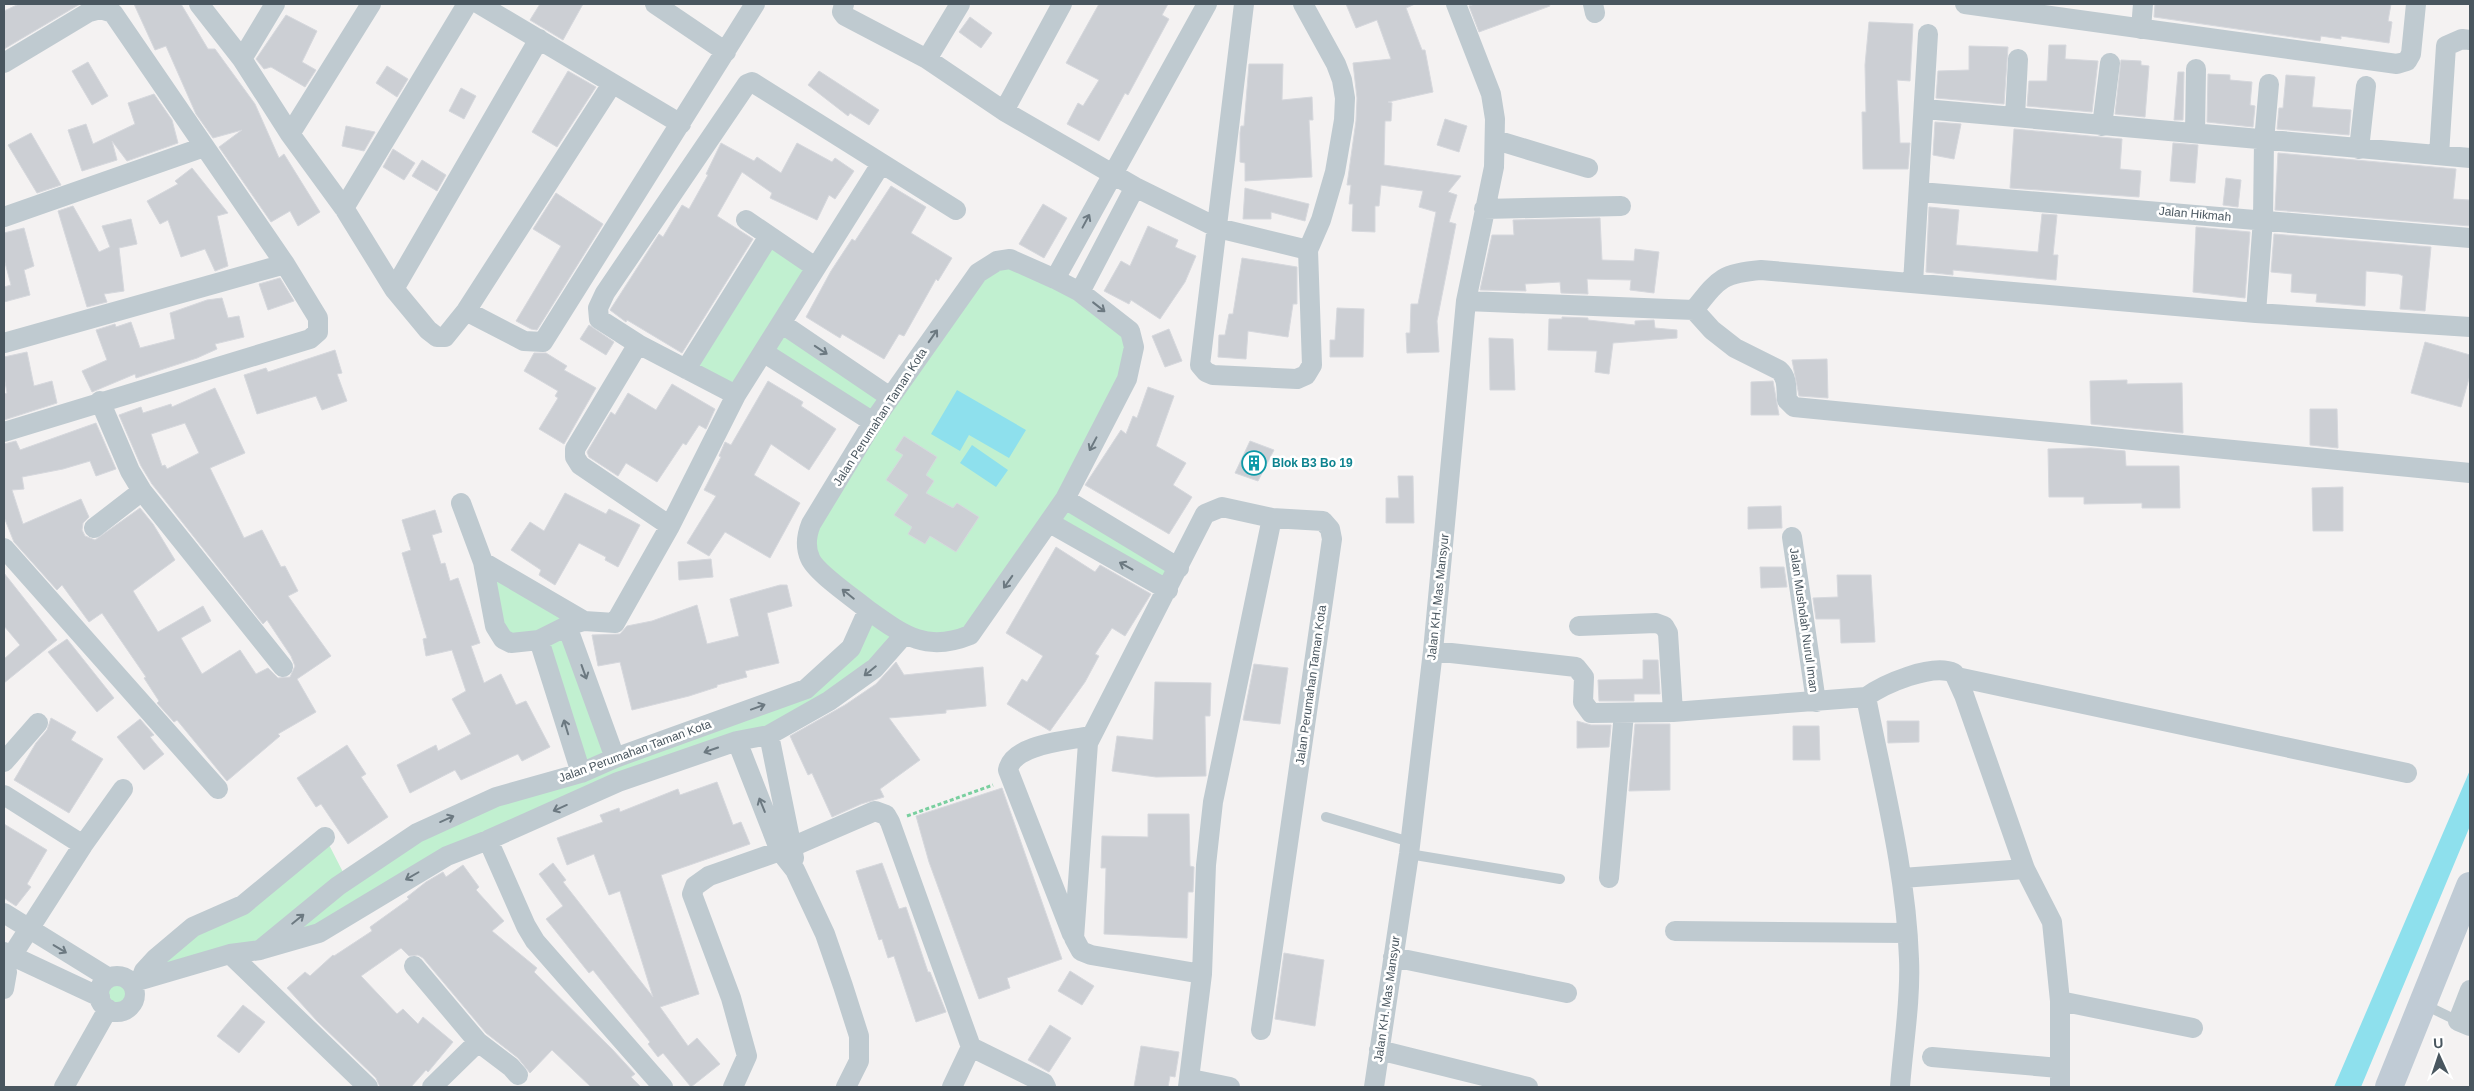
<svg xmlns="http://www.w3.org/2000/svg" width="2474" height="1091" font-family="Arial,sans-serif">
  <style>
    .green { fill: #c1f0d0 }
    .water { fill: #8ee0ed }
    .building { fill: #cccfd4; stroke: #d6d8dd; fill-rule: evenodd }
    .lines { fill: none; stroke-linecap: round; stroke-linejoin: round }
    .path { stroke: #79cf9f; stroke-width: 3; stroke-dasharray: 4 2.5; stroke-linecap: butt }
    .lane { stroke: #bfcad0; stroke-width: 10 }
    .street { stroke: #bfcad0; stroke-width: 20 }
    .secondary { stroke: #c0cbd5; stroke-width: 28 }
    .oneway { stroke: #6c7981 }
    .labels { text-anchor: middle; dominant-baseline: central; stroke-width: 5; stroke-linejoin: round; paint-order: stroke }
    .street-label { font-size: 12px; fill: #49565f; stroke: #fff }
    .culture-label { font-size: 12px; font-weight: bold; fill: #0d838f; stroke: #fff; text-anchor: start }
  </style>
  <rect width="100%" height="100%" fill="#f4f2f2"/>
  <!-- green -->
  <path class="green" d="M769,236L815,267L781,322L890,397L997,261L1055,279L1134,347L1065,499L1179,568L1168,590L1050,523L970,635H904L829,701L488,840L319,933L144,971L325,837L346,878L407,840L581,773L539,640L511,643L483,562L584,621L567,626L616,758L806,689L851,648L868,610L808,549L873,422L763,352L736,395L686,369Z
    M118,976C132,979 138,992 132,1004L124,1011H113L100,992L104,982Z"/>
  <!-- water -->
  <path class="water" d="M957,390L1026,430L1009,458L969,435L960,451L931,434Z
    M972,445L1008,470L996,487L960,463Z
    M2470,770V826L2361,1087H2334Z"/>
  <!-- building -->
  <path class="building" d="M19,4H80L4,49V11Z
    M134,4H181L208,49H215L255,104L279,158L284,154L320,212L298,226L290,211L271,222L219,147L242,130L213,138L196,114L166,46L155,50Z
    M540,4H583L563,40L530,20Z
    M1099,4H1168L1162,15L1169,19L1128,95L1125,93L1099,141L1067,124L1078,103L1083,106L1099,80L1066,63Z
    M1346,4H1415L1406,8L1422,50H1425L1433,92L1388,102L1392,103L1391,121H1385L1384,165L1461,176L1448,192L1457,195L1449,222L1456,224L1437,321L1439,352L1407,353L1406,333H1410L1411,304H1418L1436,212L1419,207L1423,191L1381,185L1379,206H1375V232L1352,231L1353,204H1349L1351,185H1347L1356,121L1357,98L1353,63L1391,59L1377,20L1356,28Z
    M1475,4H1549L1550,6L1479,32L1469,6Z
    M2155,4H2391L2388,21L2392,22L2389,43L2341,36V39L2321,36L2320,41L2154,17Z
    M286,15L317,31L302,62L316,70L305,87L271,67L264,69L256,59Z
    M970,17L992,33L981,48L959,32Z
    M1869,22L1913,24L1910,81L1897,80L1900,143H1910L1908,169H1863L1862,112H1866L1865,65Z
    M2049,45H2066L2065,59L2098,61L2092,112L2027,106L2029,81H2047Z
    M1969,46L2008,47L2004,104L1936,98L1938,71L1969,70Z
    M2121,60L2141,61V65L2149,66L2145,117L2115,114Z
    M88,62L108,96L92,105L72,71Z
    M1249,64H1283L1282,100L1312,97L1313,120H1309L1312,177L1245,181V163L1240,162V133L1241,126H1244Z
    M387,66L408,79L397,97L376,83Z
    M568,71L596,87L557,147L532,132Z
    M819,71L879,110L869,125L850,113L848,116L808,85Z
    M2178,72H2184L2183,120H2174Z
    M2208,74L2230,75V80L2252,82L2250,105L2255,106L2253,127L2207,122Z
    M2286,75L2315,77L2312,107L2351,110L2349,135L2277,129L2279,108H2283Z
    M461,88L476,96L464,119L449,111Z
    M154,94L172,120L178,143L127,161L112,141L117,160L82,171L68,130L86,124L93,144L135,124L128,103Z
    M1445,119L1467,126L1459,152L1437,145Z
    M1935,122L1961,124L1954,159L1933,155Z
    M346,126L375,132L364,151L342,146Z
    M2014,129L2122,139L2120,169L2141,171L2139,197L2010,188Z
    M31,133L61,185L37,193L8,145Z
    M721,143L754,161L757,157L781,173L797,143L832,162L835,158L854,171L835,199L829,195L817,220L770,198L772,193L742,172L717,216L753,239L682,353L627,320L626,322L610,310L659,234L663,237L682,205L689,209L708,175L706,174Z
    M2173,143L2198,145L2195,183L2170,181Z
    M393,149L415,163L404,180L383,167Z
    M2278,153L2456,169L2453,199L2470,200V226L2275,210Z
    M422,160L446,175L437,191L412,176Z
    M192,168L228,213L217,216L228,266L215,271L205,249L181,257L168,220L160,224L147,201L178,184L175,181Z
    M2226,178L2241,180L2238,207L2223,205Z
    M891,186L926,207L911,233L952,258L938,281L936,279L904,336L899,334L884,359L842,334L840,338L806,317L831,271L852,239L855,241Z
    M1245,188L1309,204L1305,221L1271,212V219H1243Z
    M556,193L603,224L537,330L531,329L516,321L561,246L533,229Z
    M1043,204L1067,218L1044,258L1019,244Z
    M73,206L99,252L110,247L102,226L131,219L137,244L119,248L124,291L104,294L107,302L87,307L58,211Z
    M1929,207L1959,210L1956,245L2038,252L2042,214L2057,215L2053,255H2058L2056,280L1953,270V275L1926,272Z
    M1600,218L1602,260L1634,261L1635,249L1659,252L1654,293L1630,290L1631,280L1587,279L1588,294L1561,293L1560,282L1525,284L1526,291L1480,290L1492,235H1514L1513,220Z
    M1148,226L1178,240L1175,247L1196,256L1185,282L1160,319L1131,300L1129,304L1104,291L1121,261L1130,266Z
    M2196,227L2250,232L2245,298L2193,292Z
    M24,228L34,266L24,270L30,295L4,302V287L11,285L4,259V233Z
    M2274,234L2431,247L2425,311L2400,309L2403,276L2399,274L2366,271L2365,306L2316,302L2317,294L2291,292L2292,274L2271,272Z
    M1242,258L1297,267V304H1293L1288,337L1248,331L1246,359L1218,357L1219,335H1225L1229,314H1233Z
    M280,278L294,301L268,310L259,284Z
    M222,298L228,318L239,316L244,337L215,344L217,349L197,358L136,378L135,374L92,392L82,371L107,360L96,330L115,324L116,327L131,322L140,348L175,339L170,313L207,300Z
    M1337,308L1364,309L1363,357H1330V340H1335Z
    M1562,317L1588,318V320L1635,325V321L1654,320L1655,328L1677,330V338L1613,343L1609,374L1595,372L1597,351L1548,350L1549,319H1562Z
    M589,325L614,342L606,355L580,339Z
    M1169,329L1182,361L1165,367L1152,336Z
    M1489,338L1513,339L1515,390H1490Z
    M2425,342L2470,355V375L2461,407L2411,393Z
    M335,350L342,373L337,374L347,401L322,410L316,396L257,414L244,375L266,368L268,372Z
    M27,352L34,386L52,381L57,403L4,420V394L7,393L4,376V357Z
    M534,353H546L567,366L564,370L596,388L564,444L539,429L558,398L555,396L558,391L524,371Z
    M1827,359L1828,398L1799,396L1792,360Z
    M2127,380V384L2182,383L2183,433L2091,424L2090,381Z
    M768,381L803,402L801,406L836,429L809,470L771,444L754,475L800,503L770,558L725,532L709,556L687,543L716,496L704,490L721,457L719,456L725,442L731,445Z
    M1773,381L1779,415H1751V382Z
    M672,384L715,409L706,429L699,425L686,445L683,443L657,482L626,463L618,476L589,457L587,452L611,412L615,415L628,393L656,410Z
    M1148,387L1174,396L1156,446L1186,463L1173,485L1192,497L1169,534L1085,485L1121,430L1126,434L1133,416L1137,418Z
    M215,388L245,453L210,468L244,538L262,530L281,567L285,566L298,591L288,596L331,656L297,679L316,712L278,734L280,736L227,781L177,720L174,722L157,703L159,701L144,678L146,677L102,613L89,622L62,585L57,590L14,542L4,517V444L16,441L20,450L96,423L116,469L96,476L90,461L63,469L22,477L24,489L12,490L23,524L81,499L89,517L83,523L82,530L85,536L95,540L140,508L153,524L175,560L133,591L158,632L203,606L211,621L181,638L202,674L240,650L256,674L268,668L278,678L290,677L295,666L291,656L267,620L263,624L152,484L141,466L119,415L141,407L143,413L171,404L172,407ZM185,423L199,453L167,469L165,465L162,466L151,434Z
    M2310,409H2337L2338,448L2310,445Z
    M904,436L937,457L926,475L934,481L926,493L953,508L957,503L979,517L956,552L930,536L925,544L908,534L912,527L894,515L908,495L886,480L903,455L895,450Z
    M1250,441L1274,450L1258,481L1235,473Z
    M2091,448L2125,451L2126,466H2179L2180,508H2142V503L2084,504V497H2049L2048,449Z
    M1398,476H1413L1414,523H1386V498H1399Z
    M2343,487V531H2313L2312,488Z
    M565,493L606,514L609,509L640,525L618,567L605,560L606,557L579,543L555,585L539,575L541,570L511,550L530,522L544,531Z
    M1781,506L1782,528L1748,529V507Z
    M435,510L442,532L432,535L441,564L445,563L450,581L458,578L480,643L471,646L484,683L501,674L516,705L526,701L550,747L522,761L518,754L461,780L455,770L410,793L397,765L436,745L438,751L471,734L452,699L466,691L452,650L426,656L423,639L427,638L402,553L411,550L402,520Z
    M1056,547L1095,572L1100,565L1151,594L1125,636L1112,628L1095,654L1099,656L1085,682L1050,731L1007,704L1022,679L1027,682L1043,656L1006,633Z
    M711,559L713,577L679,580L678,562Z
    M1760,567H1784L1787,587L1761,588Z
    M4,573L57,640L4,683V659L20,645L4,626Z
    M1837,575H1871L1875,642L1841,643L1840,619H1816L1813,598L1838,597Z
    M780,585H787L792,606L767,613L779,663L745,671L747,677L717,685V687L689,696L632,710L620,662L598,666L592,635L620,634L627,626L652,621L697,605L707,644L739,636L730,599Z
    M67,639L114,698L97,712L48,652Z
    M1643,660H1658L1660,694H1634V701H1599L1598,680L1643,679Z
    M896,662L904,675L983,667L986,706L946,710V713L889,718L920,760L880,789L884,797L861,804L832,817L812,773L808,775L790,736L845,705L876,684Z
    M1254,664L1288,668L1280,724L1243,720Z
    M1155,682L1211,683L1210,716H1205L1206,776L1156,777L1112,771L1117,736L1153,740Z
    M51,718L76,732L71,740L103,759L69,813L14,780L36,743L47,730Z
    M140,719L154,735L150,737L164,754L144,770L117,737Z
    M1577,721L1591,725H1611L1609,747L1577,748Z
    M1887,721H1919V742L1888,743Z
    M1635,724H1670V790L1629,791Z
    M1793,726H1819L1820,760H1793Z
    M347,745L366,774L361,777L388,817L348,844L321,804L316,807L297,778Z
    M717,782L733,825L741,822L750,844L661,875L699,994L660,1007L688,1046L697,1038L720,1064L691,1087L663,1053L658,1057L648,1044L650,1042L593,970L589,973L546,919L563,906L539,874L553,863L566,880L563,882L653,997L620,891L609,895L594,854L567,865L557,838L603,822L600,815L619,808L620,812L678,789L680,795Z
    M1002,788L1062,959L1007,978L1010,988L979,999L929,862L916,816Z
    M1148,814H1189L1190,866L1194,867L1193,892H1188L1187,938L1104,934L1106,868H1101L1102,836L1148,837Z
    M4,824L47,850L27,884L31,887L16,906L4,898Z
    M882,863L899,909L906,907L928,972H930L946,1012L916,1022L894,956L888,958L882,939L879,940L856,871Z
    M463,865L479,887L476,890L504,921L492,931L537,968L534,972L612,1049L635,1074L631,1077L641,1087H591L552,1050L530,1073L518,1058L486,1033L423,958L418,955L409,956L401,948L361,976L397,1014L403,1009L418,1024L423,1017L453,1042L428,1072L426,1070L411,1087H380L376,1078L317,1021L287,988L305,972L310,976L333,955L334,956L372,931L370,927L409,899L407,897L426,882L443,872L446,877Z
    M1284,953L1324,960L1315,1026L1275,1019Z
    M1070,971L1094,986L1082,1005L1058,991Z
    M243,1005L265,1022L239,1053L217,1036Z
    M1050,1025L1071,1038L1049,1072L1028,1060Z
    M1141,1046L1179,1052L1175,1077L1170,1076L1168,1087H1134Z"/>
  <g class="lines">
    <!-- path -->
    <path class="path" d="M907,816L993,785"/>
    <!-- lane -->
    <path class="lane" d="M1326,817L1410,842
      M1409,854L1560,879
      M2423,1004L2458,1021"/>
    <!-- street -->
    <path class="street" d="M199,4L242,59L290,134L344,208L394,289L428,330L437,337H445L466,311L612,84
      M479,4L681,124
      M655,4L726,52
      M844,4L842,12L845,16L927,59L1004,111L1135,187L1218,228L1308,250
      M1244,4L1200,365L1206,372L1213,375L1297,379L1306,375L1312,365L1308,250L1321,220L1335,172L1344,120L1345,98L1342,80L1336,64L1303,4
      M1593,4L1595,13
      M1965,4L2397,64L2407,61L2411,54L2416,4
      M2141,29L2143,4
      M242,59L275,4
      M927,59L960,4
      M4,63L89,12L100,9L113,13L285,264L318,318V332L310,339L4,432
      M1925,109L2470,158
      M1004,111L1062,4
      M2015,117L2018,59
      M2102,126L2110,63
      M290,134L371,4
      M2195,134L2196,69
      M1496,140L1588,168
      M2359,149L2366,86
      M2439,155L2446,46L2462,39L2470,40
      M1920,192L2470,238
      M344,208L467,4
      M1484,209L1621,206
      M4,217L204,147
      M746,220L815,267
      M1055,279L1207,4
      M1913,283L1928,34
      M394,289L539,39
      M1080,292L1135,187
      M1466,301L1694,310C1718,280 1721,273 1761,270L2256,313L2470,327
      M1694,310L1712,330L1735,348L1779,370C1788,378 1786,389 1787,400L1794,407L2470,473
      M466,311L524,341L543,342L755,4
      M2256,313L2263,219L2264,141L2269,84
      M781,323L890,397
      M4,343L285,264
      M638,344L736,395
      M763,352L873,422
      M686,369L769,236
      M100,401L130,471L142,491L283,667
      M1065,499L1179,568
      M461,503L483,562L495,626L503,639L511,643L539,640L567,626L584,621L615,623L670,526L736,395L881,164
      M1050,523L1168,590
      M670,526L580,465L575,457V449L638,344L599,319L598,308L605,293L747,84L752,82L956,210
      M94,528L142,491
      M1792,537L1816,702
      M4,548L218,789
      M483,562L584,621
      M567,626L615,758
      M1579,626L1656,623L1664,626L1668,633L1673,712
      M539,640L581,773
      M1433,651L1576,667L1584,677L1583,702L1591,713L1673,712L1866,697C1884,684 1932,663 1954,673L1964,695L2025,869L2052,922L2060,1001V1087
      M1957,677L2407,773
      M1866,697C1883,784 1906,870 1909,959C1911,999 1903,1047 1900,1087
      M769,735L794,858
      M737,741L780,851L795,870L825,934L843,986L859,1036V1061L846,1087
      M4,762L38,723
      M4,795L83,845
      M488,840L526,926L535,941L663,1087
      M1609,878L1624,713
      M1902,878L2025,869
      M4,913L109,978
      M1675,931L1907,933
      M1072,934L1008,770C1013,744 1067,741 1090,736
      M260,950L338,886L417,833L496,797L581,773L615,758L806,689L851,648L868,610C855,599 815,572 810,558C805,547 807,534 811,524L873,422L978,273L997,261L1010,259L1055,279L1080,292L1130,331L1134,347L1127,379L1065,499L970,635C926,653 903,635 868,610
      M4,952L100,997
      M230,954L368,1087
      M11,957L83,845L123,789
      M1393,957L1567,993
      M4,964L7,972L4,989
      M414,966L478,1042L511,1067L518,1075
      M1202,974L1091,955L1081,951L1074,938L1088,743L1205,514L1222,507L1272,518L1323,521L1330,529L1332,539L1261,1030
      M99 994a18 18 0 1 1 36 0a18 18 0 1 1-36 0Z
      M141,979L144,971L155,959L193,927L243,905L325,837
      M131,983L230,954L260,950L319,933L447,856L488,840L618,782L737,741L769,735L829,701L875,668L904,635
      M2470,990L2458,1021L2470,1026
      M2060,1001L2193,1028
      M1379,1050L1528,1087
      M1932,1057L2059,1068
      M1191,1079L1230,1087
      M64,1087L108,1009
      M432,1087L478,1042
      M733,1087L747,1056L731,998L692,894L695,886L709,876L794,846L875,811L886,815L890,822L971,1047L1044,1083L1046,1087
      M952,1087L971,1047
      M1188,1087L1202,974L1206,865L1213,802L1272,518
      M1374,1087L1409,854L1433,651L1466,301L1494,167L1495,119L1491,94L1456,4"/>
    <!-- secondary -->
    <path class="secondary" d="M2389,1087L2470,886"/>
  </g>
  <!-- one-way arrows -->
  <defs><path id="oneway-shaft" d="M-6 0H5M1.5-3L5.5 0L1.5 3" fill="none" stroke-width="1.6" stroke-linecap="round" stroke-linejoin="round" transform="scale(1.25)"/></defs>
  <g class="oneway">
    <use href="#oneway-shaft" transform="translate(1086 221) rotate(-62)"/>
    <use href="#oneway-shaft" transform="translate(1099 307) rotate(38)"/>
    <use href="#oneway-shaft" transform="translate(933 336) rotate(-55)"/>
    <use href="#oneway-shaft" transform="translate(821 350) rotate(34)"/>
    <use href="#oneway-shaft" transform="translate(1093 444) rotate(118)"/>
    <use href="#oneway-shaft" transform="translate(1126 566) rotate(-151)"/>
    <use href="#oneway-shaft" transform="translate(1008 582) rotate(125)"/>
    <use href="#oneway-shaft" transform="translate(848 594) rotate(-141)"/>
    <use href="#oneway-shaft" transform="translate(870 671) rotate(141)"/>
    <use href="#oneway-shaft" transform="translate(584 672) rotate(70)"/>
    <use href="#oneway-shaft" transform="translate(758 707) rotate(-20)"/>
    <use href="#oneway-shaft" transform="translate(566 727) rotate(-107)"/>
    <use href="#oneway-shaft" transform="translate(711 750) rotate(161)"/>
    <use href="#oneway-shaft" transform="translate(762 805) rotate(-112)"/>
    <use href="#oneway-shaft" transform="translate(560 808) rotate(156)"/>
    <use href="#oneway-shaft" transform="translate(447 819) rotate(-24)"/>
    <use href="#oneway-shaft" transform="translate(412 876) rotate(150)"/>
    <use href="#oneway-shaft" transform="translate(298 919) rotate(-39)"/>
    <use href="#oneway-shaft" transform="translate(60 949) rotate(31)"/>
  </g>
  <!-- icons -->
  <defs>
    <g id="building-ring" transform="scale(1.25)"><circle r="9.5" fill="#fff" stroke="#0f9aa8" stroke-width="1.5"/><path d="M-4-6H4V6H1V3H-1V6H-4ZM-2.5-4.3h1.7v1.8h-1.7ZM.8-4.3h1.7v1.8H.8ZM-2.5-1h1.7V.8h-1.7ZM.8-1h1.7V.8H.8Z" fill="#0f9aa8"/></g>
  </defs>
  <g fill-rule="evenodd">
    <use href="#building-ring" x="1254" y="463"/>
  </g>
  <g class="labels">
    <!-- street labels -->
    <g class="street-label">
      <text transform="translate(2195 214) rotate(5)">Jalan Hikmah</text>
      <text transform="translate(880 417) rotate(-57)">Jalan Perumahan Taman Kota</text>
      <text transform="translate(1438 597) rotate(-84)">Jalan KH. Mas Mansyur</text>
      <text transform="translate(1804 620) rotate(82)">Jalan Musholah Nurul Iman</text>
      <text transform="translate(1311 685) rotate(-82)">Jalan Perumahan Taman Kota</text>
      <text transform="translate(635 751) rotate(-20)">Jalan Perumahan Taman Kota</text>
      <text transform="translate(1387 999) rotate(-82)">Jalan KH. Mas Mansyur</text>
    </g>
    <!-- culture labels -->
    <g class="culture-label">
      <text x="1272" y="463">Blok B3 Bo 19</text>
    </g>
  </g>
  <!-- border -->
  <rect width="2474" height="1091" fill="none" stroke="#49565f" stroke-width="10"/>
  <!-- north arrow -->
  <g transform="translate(2439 1056) rotate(357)" stroke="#ffffff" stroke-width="4" paint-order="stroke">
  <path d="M0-4L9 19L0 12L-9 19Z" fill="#49565f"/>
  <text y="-8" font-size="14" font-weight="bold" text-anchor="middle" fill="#49565f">U</text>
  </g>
</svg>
